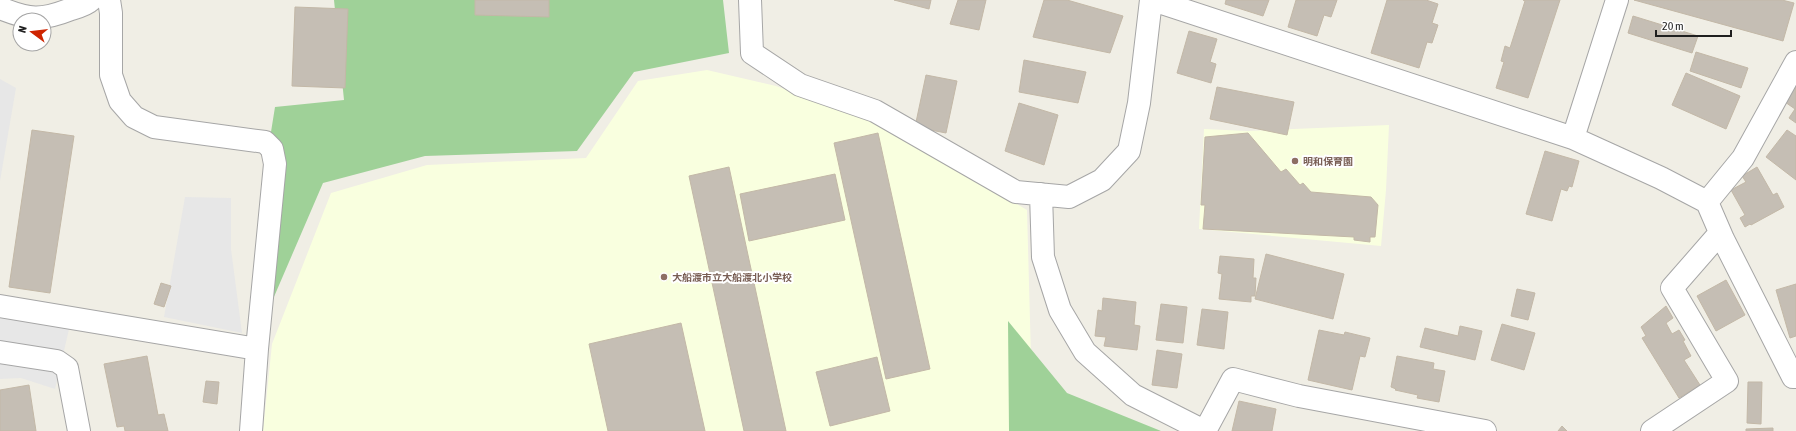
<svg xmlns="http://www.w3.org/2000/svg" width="1796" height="431" font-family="'Asap Condensed','Noto Sans JP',sans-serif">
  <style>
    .education { fill: #f9ffdf }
    .forest { fill: #9fd198 }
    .parking { fill: #e7e7e7 }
    .building { fill: #c5beb4; stroke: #c3b8a7 }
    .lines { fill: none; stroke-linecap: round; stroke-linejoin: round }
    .minor-casing { stroke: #a6a6a6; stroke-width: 24 }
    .minor { stroke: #fff; stroke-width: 22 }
    .education-dot { fill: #8d6e63; stroke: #fff; stroke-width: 1.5 }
    .labels { text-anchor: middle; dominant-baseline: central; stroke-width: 4; stroke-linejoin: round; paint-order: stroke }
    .education-label { font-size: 10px; font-weight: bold; fill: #785e54; stroke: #fff; text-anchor: start }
  </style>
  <rect width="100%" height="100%" fill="#f0eee5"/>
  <!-- education -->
  <path class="education" d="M707,70L776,86L877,122L1027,210L1033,431H263L272,344L331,193L427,165L586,158L638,81Z
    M1389,125L1386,190L1381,246L1199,229L1204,129L1247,131Z"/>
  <!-- forest -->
  <path class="forest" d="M334,0H723L729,53L634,72L577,151L425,156L323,183L264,320L266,163L275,107L344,100Z
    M1008,321L1067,393L1161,431H1009Z"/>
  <!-- parking -->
  <path class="parking" d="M0,79L16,88L0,181Z
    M185,197L231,198V249L242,333L164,317Z
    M0,314L70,325L55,389L21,378L0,379Z"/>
  <!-- building -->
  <path class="building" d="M475,0H549V17L475,15Z
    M894,0H931L929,9Z
    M958,0H986L979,30L950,24Z
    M1044,0H1067L1123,16L1110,53L1033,37Z
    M1226,0H1269L1263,16L1225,4Z
    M1296,0H1337L1331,17L1324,15L1317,36L1288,27Z
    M1387,0H1426L1438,4L1432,23L1438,25L1432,43L1427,42L1419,68L1371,53Z
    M1523,0H1560L1528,98L1496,88L1504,62L1501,61L1505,46L1510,48L1525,1Z
    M1634,0H1782L1794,3L1783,41Z
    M295,7L348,9L345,88L292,86Z
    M1633,16L1698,36L1692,53L1628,33Z
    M1189,31L1217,39L1210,62L1216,64L1211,83L1177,73Z
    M1696,52L1748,68L1741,88L1690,71Z
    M1024,60L1086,72L1078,103L1019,92Z
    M1686,73L1740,96L1726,129L1672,105Z
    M926,75L957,81L946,133L915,127Z
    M1796,86V123L1789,118L1795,109L1785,102Z
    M1217,87L1294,102L1287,135L1210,119Z
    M1019,103L1058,115L1044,165L1005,151Z
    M32,130L74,136L50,293L9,287Z
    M1787,130L1796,136V180L1766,157Z
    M878,133L930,369L886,379L834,143Z
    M1248,133L1281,172L1286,169L1300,185L1303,183L1311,192L1371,197L1378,205L1375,237H1370V242L1354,240V237L1203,229L1205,205H1201L1205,137Z
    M1545,151L1579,161L1572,187L1569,186L1567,191L1561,189L1552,221L1526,214Z
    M729,167L786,431H744L689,176Z
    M1757,167L1773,195L1777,193L1784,207L1751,225L1750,224L1745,227L1740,218L1745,215L1731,190L1746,182L1742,176Z
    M835,174L845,220L749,241L740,194Z
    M1266,254L1344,274L1333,319L1255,299Z
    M1220,256L1254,259L1253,278H1256L1255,296H1251V302L1219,299L1222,274L1218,273Z
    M1726,280L1745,315L1716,331L1697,296Z
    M161,283L171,286L164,307L154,304Z
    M1796,284V336L1790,338L1776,290Z
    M1517,289L1535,293L1528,320L1511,316Z
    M1103,298L1136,302L1134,325L1140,326L1137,350L1104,346L1106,337L1095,336L1098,310L1102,311Z
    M1161,304L1187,307L1183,343L1156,340Z
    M1666,306L1673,318L1666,323L1672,334L1679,330L1685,340L1683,341L1691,356L1684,360L1700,385L1679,398L1642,338L1646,336L1641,327Z
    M1202,309L1228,312L1224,349L1197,345Z
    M681,323L705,431H608L589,344Z
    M1502,324L1535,333L1524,370L1491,360Z
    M1460,326L1482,331L1475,360L1420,347L1425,328L1458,336Z
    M1319,330L1344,335L1345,332L1370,338L1365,357L1360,356L1352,390L1308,380Z
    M1157,350L1182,354L1177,388L1152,385Z
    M147,356L158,415L164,414L168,431H125L124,426L117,427L104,364Z
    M1397,356L1434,363L1433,369L1445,371L1439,402L1417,398L1418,395L1395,390L1396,389L1391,387Z
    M877,357L890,411L830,426L816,372Z
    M206,381L219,382L217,404L203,402Z
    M1748,382H1762L1761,424L1747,423Z
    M29,385L36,431H0V390Z
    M1239,401L1276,409L1272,431H1232Z
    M1562,426L1567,431H1558Z
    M1773,428V431H1746V429Z"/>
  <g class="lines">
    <!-- minor casing -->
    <g class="minor-casing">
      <path id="minor" d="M109,0L111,13V75L120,101L134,117L154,127L265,142L272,149L275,164L257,349L251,431
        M750,0L752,53L800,85L875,111L1016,192L1069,197L1102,180L1129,151L1139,103L1151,0
        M1153,0L1573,138L1661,178L1707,202L1723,239L1793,377H1796
        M0,8C29,20 41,21 71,9C78,7 86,5 91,0
        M1573,138L1617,0
        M1041,194L1043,257L1060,310L1085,352L1133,395L1204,431
        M1707,202L1743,158L1796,62
        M0,306L257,349
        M0,352L57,361L67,368L79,431
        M1205,431L1233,379L1299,396L1485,431
        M1652,431L1727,381L1672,288L1720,233"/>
    </g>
    <!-- minor -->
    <use href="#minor" class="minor"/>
  </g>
  <!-- markers -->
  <g class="education-dot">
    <circle cx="1295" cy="161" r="4"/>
    <circle cx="664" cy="277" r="4"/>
  </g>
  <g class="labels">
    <!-- education labels -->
    <g class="education-label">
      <text x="1303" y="161">明和保育園</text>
      <text x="672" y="277">大船渡市立大船渡北小学校</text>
    </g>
  </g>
  <!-- north arrow -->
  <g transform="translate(32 32) rotate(285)"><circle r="19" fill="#ffffff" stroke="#a5a5a5"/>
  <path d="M0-3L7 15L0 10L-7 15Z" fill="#ce2400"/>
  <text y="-6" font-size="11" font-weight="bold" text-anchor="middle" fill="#1f1f1f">N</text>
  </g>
  <!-- scale -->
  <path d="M1656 30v6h75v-6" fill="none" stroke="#1f1f1f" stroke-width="2"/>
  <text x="1662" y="30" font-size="12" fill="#1f1f1f" stroke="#ffffff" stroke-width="3" paint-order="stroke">20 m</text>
</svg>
